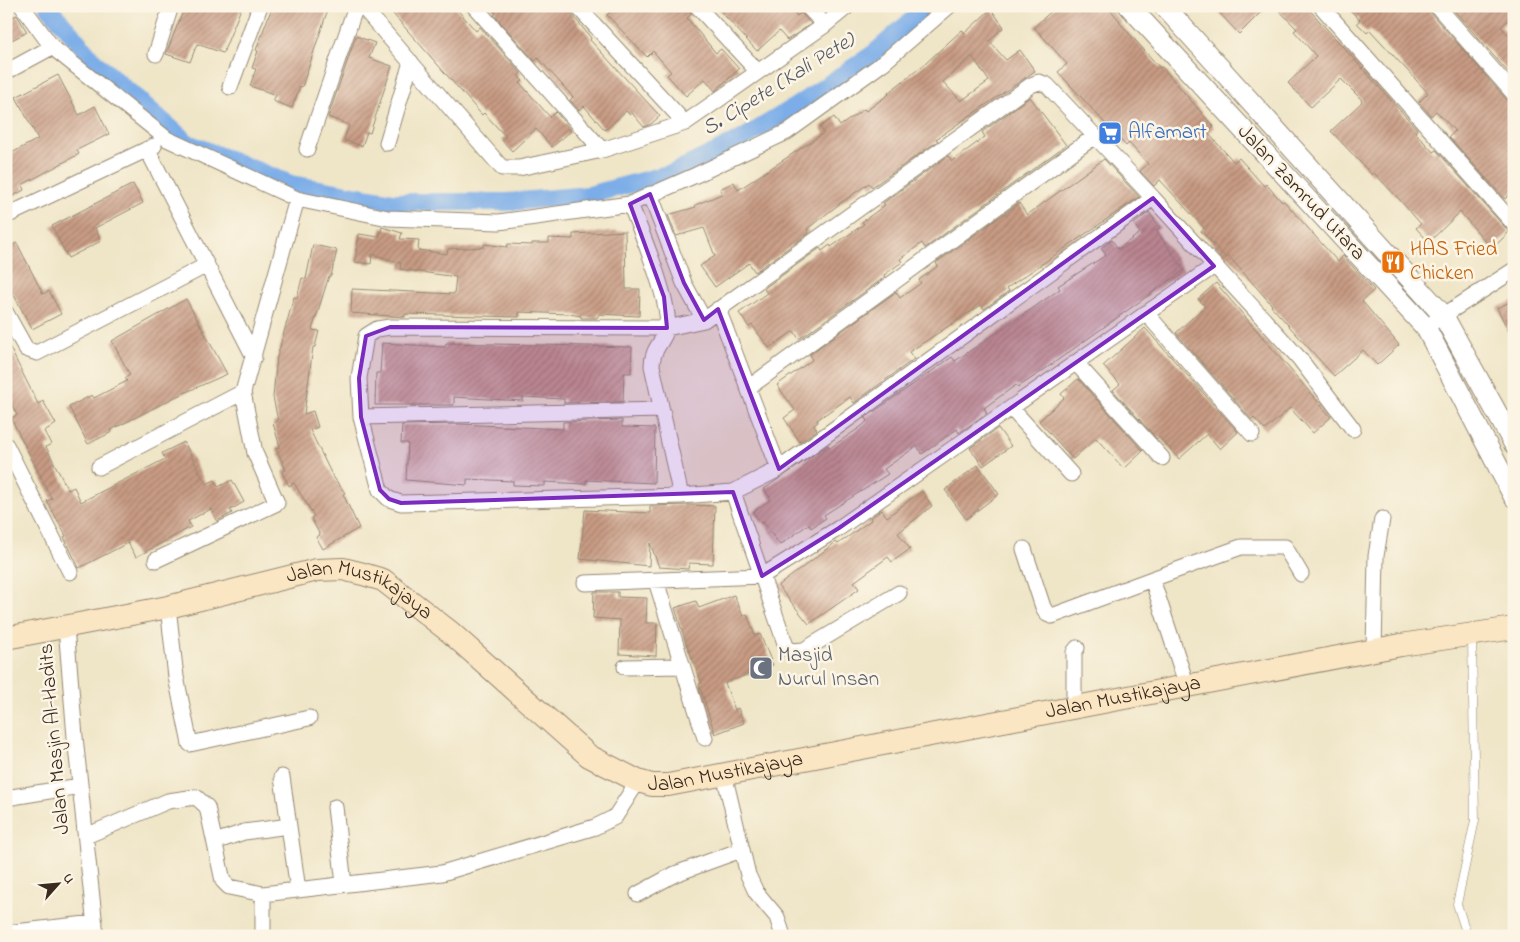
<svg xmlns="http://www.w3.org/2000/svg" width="1520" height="942" font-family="'Indie Flower',sans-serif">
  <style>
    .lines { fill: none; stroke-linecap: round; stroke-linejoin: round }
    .canal { stroke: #7cade8; stroke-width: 18 }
    .building { fill: url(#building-hatch); fill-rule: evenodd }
    .service-casing { stroke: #958872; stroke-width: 9 }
    .minor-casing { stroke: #958872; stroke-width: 17 }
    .tertiary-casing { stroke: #958872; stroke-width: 22 }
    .secondary-casing { stroke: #958872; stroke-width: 24 }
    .service { stroke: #fff; stroke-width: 8 }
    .minor { stroke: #fff; stroke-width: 15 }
    .tertiary { stroke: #fff; stroke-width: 20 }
    .secondary { stroke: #fbe6c4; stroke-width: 22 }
    .marked { fill: #7b2cbf; fill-opacity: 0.2; stroke: #7b2cbf; stroke-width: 4; stroke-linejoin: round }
    .labels { text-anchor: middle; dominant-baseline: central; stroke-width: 5; stroke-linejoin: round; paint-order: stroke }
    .shop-label { font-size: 21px; fill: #366cbe; stroke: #fcf5e5; text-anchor: start }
    .street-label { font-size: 21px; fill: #3b2a1e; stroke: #fcf5e5 }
    .food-label { font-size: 21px; fill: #c56008; stroke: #fcf5e5; text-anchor: start }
    .worship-label { font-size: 21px; fill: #5b616d; stroke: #fcf5e5; text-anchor: start }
    .water-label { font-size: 22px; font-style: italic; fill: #525865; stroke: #fcf5e5 }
  </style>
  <defs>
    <pattern id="building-hatch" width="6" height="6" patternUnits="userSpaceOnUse" patternTransform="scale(1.25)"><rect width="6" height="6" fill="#c89b84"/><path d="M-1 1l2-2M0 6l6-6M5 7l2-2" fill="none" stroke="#a47f6b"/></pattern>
  </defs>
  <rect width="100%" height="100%" fill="#fcf5e5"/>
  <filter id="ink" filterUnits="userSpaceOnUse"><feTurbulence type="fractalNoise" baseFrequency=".02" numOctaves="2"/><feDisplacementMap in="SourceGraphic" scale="10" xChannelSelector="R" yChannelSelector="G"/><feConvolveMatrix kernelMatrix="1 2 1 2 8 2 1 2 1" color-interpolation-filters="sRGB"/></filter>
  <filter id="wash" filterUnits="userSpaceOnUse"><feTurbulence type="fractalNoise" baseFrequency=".0096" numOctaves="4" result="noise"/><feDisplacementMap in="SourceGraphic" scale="20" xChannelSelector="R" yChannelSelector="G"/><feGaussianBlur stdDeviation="1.12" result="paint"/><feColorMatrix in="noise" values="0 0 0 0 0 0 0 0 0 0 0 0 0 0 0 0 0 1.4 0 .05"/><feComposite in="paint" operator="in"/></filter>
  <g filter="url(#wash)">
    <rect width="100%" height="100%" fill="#efe5c7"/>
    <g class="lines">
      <!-- canal -->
      <path class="canal" d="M48,6L95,62L188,143L291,184L394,202H508L589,195L672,173L742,139L793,108L873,54L928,6"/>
    </g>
    <g id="blocks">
      <!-- building -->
      <path class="building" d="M185,6H242L223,53L197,44L190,62L166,54Z
        M275,6H329L302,87L300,86L292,108L273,101L276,95L250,86L256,69L252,68L258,51L256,50L271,10L273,11Z
        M386,6H454L476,31L480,27L521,73L518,76L523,81L520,83L550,117L556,112L571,131L552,147L536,129L512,151L502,140L506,137L484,113L482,115Z
        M490,6H565L591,38L590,40L660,116L651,124L644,127L632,113L630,115L626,111L605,130L584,106L579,110L570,100L573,97L538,58L535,61L494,15L496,13Z
        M617,6H688L691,14L687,18L696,29L716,53L721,49L739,69L715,91L705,79L686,96L667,75L671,72L653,51L647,57L607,15Z
        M716,6H789L797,16L801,13L811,24L787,40L779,31L757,51Z
        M1057,6H1107L1120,21L1119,22L1160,68L1162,67L1214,127L1208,133L1234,162L1239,158L1264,186L1266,184L1282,202L1284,201L1338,262L1343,256L1374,290L1362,301L1399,345L1377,365L1363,350L1334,376L1271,306L1272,305L1242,271L1228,256L1226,258L1201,231L1204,228L1160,180L1154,186L1140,171L1148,164L1129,143L1126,146L1058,72L1067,64L1034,27Z
        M1213,6H1267L1239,34Z
        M1275,6H1306L1417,129L1415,132L1433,152L1436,150L1509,232L1492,249L1460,212L1429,242L1416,228L1421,224L1398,198L1374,173L1372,175L1331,131L1362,102L1361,99L1341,79L1311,107L1288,83L1316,56L1294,31L1297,29Z
        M1346,6H1428L1430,12L1507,100L1514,103V190L1505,199L1449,137L1455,131L1436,111L1431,116L1419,102L1428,93L1370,30L1367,33L1357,23L1360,20Z
        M1450,6H1514V14L1501,27L1514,41V79Z
        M991,9L1004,27L989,41L1006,60L1020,50L1035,71L936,139L938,141L872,187L869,183L842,202L807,229L809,233L755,272L749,263L715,287L700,266L715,256L704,228L676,236L668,215L696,207L695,205L722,194L720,189L734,182L738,190L824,133L820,127L834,117L840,126L864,109L866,111L889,94L888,93L926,63L962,30L965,33ZM972,56L989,81L961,101L943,82Z
        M17,15L27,32L6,43V20Z
        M356,36L375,43L369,58L392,66L370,133L367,132L362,146L344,140L349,125L328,117Z
        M58,75L79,115L95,106L109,134L77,150L79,154L22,185L24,190L6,200V156L38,139L16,97Z
        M1030,97L1066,145L925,248L922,243L900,259L902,262L884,275L885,277L799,339L794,331L769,348L752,325L749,327L739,313L767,293L764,289L766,287L820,248L822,251L830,245L831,247L864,224L862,222L885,205L883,203L948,156L952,161L985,137L982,132Z
        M1104,159L1139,197L1007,288L1009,291L984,309L981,305L909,352L914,359L854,403L850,397L817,420L818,422L814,425L817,430L800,442L784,418L795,410L777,385L812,360L810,354L896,292L900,298L921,283L919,280L938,266L936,263L1019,203L1027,215Z
        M133,184L143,203L95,228L101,241L68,258L52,226Z
        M1149,212L1160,228L1156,230L1184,270L1041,372L1018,387L1016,385L984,408L987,413L959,433L957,429L922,454L917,446L884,469L888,474L824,515L826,518L811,528L809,524L780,545L763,522L761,523L753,512L771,499L764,489L828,445L830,448L862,426L867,421L865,418L952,357L955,361L1033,308L1060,289L1058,286L1106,255L1101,248L1112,240L1118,249L1140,233L1134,224Z
        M382,227L402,233L400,239L419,240L418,250L447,254L448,249L484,247V244L507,247L508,244L532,245V243H549V238L573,239V234L625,231L626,289H640L639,316L599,314L597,318H581V316L569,314L519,312V317L405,314V317L351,313L352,289L454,294L456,277L400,269L401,263L372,254L371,264L355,262L359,234L379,237Z
        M17,243L43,294L49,291L61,314L32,329L6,280V248Z
        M313,245L337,250L331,276H329L312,330L319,331L315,347H313L304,414L313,411L318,427L310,430L332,475L345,493L343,494L359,528L323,549L316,537L320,535L311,518L314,516L294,483L289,486L282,472L286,470L276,448L280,447L273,423L278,421L273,397L277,357L294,297L297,298L302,278L306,279Z
        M1216,283L1331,417L1313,433L1290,408L1265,430L1254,418L1252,420L1176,333L1205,306L1198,299Z
        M186,299L227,374L175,397L111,430L112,432L88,444L69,407L92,395L94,398L127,381L125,378L130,375L112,341Z
        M1514,300V342L1497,308Z
        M1145,328L1238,432L1220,449L1207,434L1179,459L1159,437L1157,439L1113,390L1120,384L1103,366Z
        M6,340L38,404L43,401L56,424L44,431L51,444L46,447L68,490L74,487L81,502L165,459L162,453L184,442L206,484L215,480L218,487L232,480L244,502L230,510L232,513L217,521L211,509L188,521L191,527L136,557L128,543L79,568L64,537L66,536L47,501L52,499L11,418L17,415L6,394Z
        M382,343L445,347L446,343L632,347L631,373H624L623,402L564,403V399L523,397V401L454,397V405H375L376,373H380Z
        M1078,379L1143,451L1124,469L1096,438L1073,459L1039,421L1064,398L1061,394Z
        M622,420V427L655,428L654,483L586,480V484L545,482V486L513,485V481L467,479V485L406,480L408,443H401L402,425L459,424L563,429V422Z
        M998,428L1011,446L983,466L970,448Z
        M978,465L999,494L966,519L945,490Z
        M922,491L932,506L898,533L910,549L892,562L888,557L854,582L859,589L809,624L778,586L836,542L838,544L871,520L870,518L882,510L887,517Z
        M690,505L715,506L713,564L689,563L688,569L659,567L650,543L649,566L580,559L585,510L650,513V506Z
        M594,592H618V597L647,598L646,623H657L656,656L619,654L620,620L593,618Z
        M734,595L743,616L747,614L755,636L760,634L773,665L725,683L735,710L738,708L744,723L715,734L699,684L702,683L686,643L675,608L696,601L699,608Z"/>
    </g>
  </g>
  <g filter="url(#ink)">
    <use href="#blocks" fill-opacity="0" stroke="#958872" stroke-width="1"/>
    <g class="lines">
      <!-- service casing -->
      <g class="service-casing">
        <path id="service" d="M1466,932L1457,904L1475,820L1472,637"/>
      </g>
      <!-- minor casing -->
      <g class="minor-casing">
        <path id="minor" d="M22,6L52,47L167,139L297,199L388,218L499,222L630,204L696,175L787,132L883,63L949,6
          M362,6L502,168H519L602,150L685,123L825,25
          M474,6L602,150
          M577,6L685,123
          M697,6L758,72
          M807,6L825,25L848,6
          M1321,6L1514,224
          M1437,6L1514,94
          M156,54L171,6
          M6,72L52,47
          M1039,82L1047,85L1153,198L779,469L733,492L681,496L401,503L389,499L380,490L361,417L359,378L366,336L377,329L390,327L667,328L704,320L1031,85Z
          M230,87L260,6
          M387,143L411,62
          M147,149L254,357
          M307,149L356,6
          M650,194L684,283L704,320
          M1153,198L1299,358L1353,429
          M630,204C640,229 672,304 667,328C663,343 652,348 652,366L681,496
          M6,216L154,146
          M718,309L779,469
          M6,313L26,349L37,353L207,265
          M1146,313L1252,434
          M1435,321L1514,270
          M1076,363L1162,458
          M748,388L1095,136
          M1011,408L1071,474
          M361,417L662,410
          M6,445L70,572
          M99,467L243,392
          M733,492L786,646L791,651L804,650L899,593
          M1024,549L1043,607L1047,614L1052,616L1152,579
          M156,560L277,503L255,453L243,392L297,199
          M656,581L705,738
          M585,583L762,576L839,528L1214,266
          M168,607L176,677L190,744L309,718
          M66,627L75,737L96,936
          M1374,650L1376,556L1382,519
          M625,667L682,666
          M1187,686L1152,579L1241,547H1285L1301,574
          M1074,707V652L1077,648
          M724,774L748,875L756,892L777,917L783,936
          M282,777L298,890
          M6,798L80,786
          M335,807L344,884
          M86,836L168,801L196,797L207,807L223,881L229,887L263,894
          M215,842L244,832L289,826
          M638,894L675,874L741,850
          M6,933L95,923
          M263,936V894L442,873L595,827L615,817L638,781"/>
      </g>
      <!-- tertiary casing -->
      <g class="tertiary-casing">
        <path id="tertiary" d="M1129,6L1426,328L1514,497
          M1164,6L1443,315L1514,444"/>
      </g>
      <!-- secondary casing -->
      <g class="secondary-casing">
        <g id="secondary">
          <path id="s1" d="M6,638L168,607L317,570L343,569L363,574L383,580L450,632L589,756L638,781L652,785H668L1401,645L1514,628"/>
        </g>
      </g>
      <!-- service -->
      <use href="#service" class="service"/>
      <!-- minor -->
      <use href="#minor" class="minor"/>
      <!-- tertiary -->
      <use href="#tertiary" class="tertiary"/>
      <!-- secondary -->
      <use href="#secondary" class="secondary"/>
    </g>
  </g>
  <!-- marked area -->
  <path class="marked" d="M650,194L684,283L704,320L718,309L779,469L1153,198L1214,266L839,528L762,576L733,492L401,503L389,499L380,490L361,417L359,378L366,336L390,327L667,328L664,297L630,204Z"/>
  <!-- icons -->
  <defs>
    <g id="supermarket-square" transform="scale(1.25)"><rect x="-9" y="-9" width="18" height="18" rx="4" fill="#3f7fe0" stroke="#fcf5e5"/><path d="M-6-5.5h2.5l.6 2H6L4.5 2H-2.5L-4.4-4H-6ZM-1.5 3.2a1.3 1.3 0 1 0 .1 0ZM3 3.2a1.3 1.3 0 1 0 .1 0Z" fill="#fff"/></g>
    <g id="restaurant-square" transform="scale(1.25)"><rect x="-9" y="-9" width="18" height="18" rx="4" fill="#e8710a" stroke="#fcf5e5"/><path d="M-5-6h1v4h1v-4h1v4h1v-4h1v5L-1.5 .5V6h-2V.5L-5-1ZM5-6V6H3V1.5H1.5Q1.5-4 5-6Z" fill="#fff"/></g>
    <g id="mosque-square" transform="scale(1.25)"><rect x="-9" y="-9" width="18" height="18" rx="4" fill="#6b7280" stroke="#fcf5e5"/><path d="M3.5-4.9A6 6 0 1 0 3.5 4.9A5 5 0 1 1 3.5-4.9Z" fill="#fff"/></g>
  </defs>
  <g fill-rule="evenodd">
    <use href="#supermarket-square" x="1110" y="133"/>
    <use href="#restaurant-square" x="1393" y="262"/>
    <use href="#mosque-square" x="761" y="668"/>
  </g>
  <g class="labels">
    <!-- shop labels -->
    <g class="shop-label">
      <text x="1128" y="133">Alfamart</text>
    </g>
    <!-- street labels -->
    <g class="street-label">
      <text transform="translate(1301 193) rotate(47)">Jalan Zamrud Utara</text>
      <text stroke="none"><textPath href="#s1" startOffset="366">Jalan Mustikajaya</textPath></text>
      <text stroke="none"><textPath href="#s1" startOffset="1206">Jalan Mustikajaya</textPath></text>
      <text transform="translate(55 739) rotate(-95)">Jalan Masjin Al-Hadits</text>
      <text stroke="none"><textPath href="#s1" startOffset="801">Jalan Mustikajaya</textPath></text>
    </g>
    <!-- food labels -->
    <g class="food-label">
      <text x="1410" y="250">HAS Fried<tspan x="1410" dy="24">Chicken</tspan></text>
    </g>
    <!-- worship labels -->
    <g class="worship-label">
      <text x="778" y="656">Masjid<tspan x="778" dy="24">Nurul Insan</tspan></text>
    </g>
    <!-- water labels -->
    <g class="water-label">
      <text transform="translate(779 85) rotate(-32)">S. Cipete (Kali Pete)</text>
    </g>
  </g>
  <!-- margin -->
  <rect width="1520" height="942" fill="none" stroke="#fcf5e5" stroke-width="25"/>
  <!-- north arrow -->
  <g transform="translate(58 884) rotate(63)" stroke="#fcf5e5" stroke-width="4" paint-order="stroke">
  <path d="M0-4L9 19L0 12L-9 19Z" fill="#3b2a1e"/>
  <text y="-8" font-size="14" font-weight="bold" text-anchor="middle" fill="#3b2a1e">U</text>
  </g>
</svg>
